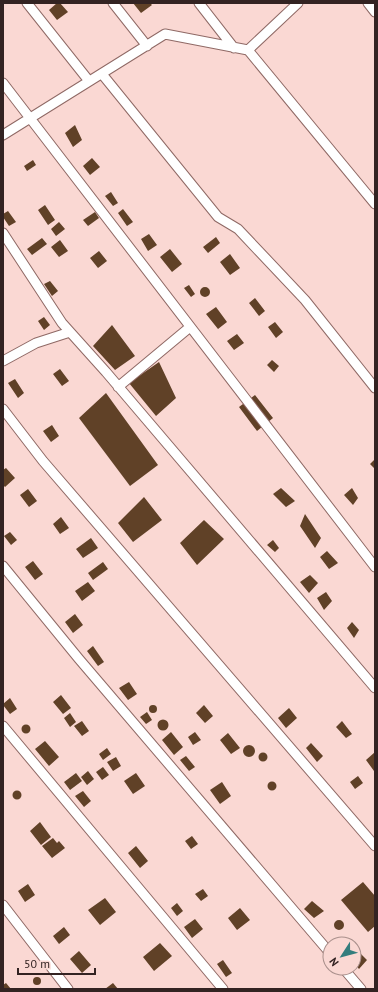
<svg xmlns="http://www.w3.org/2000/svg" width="378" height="992" font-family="'PT Sans',sans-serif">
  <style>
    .building { fill: #604127 }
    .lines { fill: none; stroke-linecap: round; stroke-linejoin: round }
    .street-casing { stroke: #8f6965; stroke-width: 11 }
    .street { stroke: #fff; stroke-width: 9 }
  </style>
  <rect width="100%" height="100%" fill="#fad8d3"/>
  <!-- building -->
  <path class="building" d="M57,3H60L68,12L57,20L49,10Z
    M133,3H150L152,5L141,13Z
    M75,125L82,140L73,147L65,133Z
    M92,158L100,167L90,175L83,166Z
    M33,160L36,165L27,171L24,166Z
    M111,192L118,203L113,206L105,196Z
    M45,205L55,220L48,225L38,210Z
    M123,209L133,222L127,226L118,213Z
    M8,211L16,222L9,226L3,217V214Z
    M95,212L99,218L88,226L83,220Z
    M59,222L65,229L56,236L51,229Z
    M149,234L157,245L148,251L141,239Z
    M216,237L220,243L208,253L203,247Z
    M42,238L47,244L32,255L27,249Z
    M60,240L68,251L59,257L51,247Z
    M170,249L182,264L172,272L160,257Z
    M99,251L107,261L98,268L90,258Z
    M230,254L240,268L230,275L220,262Z
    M50,281L58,291L52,296L44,284Z
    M189,285L195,294L191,297L184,288Z
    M200 292a5 5 0 1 1 10 0a5 5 0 1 1-10 0Z
    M255,298L265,311L259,316L249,303Z
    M216,307L227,322L218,329L206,314Z
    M44,317L50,325L44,330L38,321Z
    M275,322L283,332L276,338L268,327Z
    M112,325L135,356L115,370L93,346Z
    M237,334L244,343L234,350L227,341Z
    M272,360L279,366L274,372L267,365Z
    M159,362L176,398L156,416L129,383Z
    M60,369L69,381L62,386L53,374Z
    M15,379L24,393L18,398L8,383Z
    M106,393L158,465L130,486L79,418Z
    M255,395L273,418L257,431L239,407Z
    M52,425L59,436L51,442L43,431Z
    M375,459V469L370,464Z
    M6,468L15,478L5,487L3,485V470Z
    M281,488L295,501L286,507L273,494Z
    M352,488L358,498L353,505L344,495Z
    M28,489L37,501L29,507L20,495Z
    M144,497L162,520L133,542L118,523Z
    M305,514L321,538L315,548L300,526Z
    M61,517L69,528L60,534L53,524Z
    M204,520L224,539L197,565L180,543Z
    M10,532L17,540L11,545L4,536Z
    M91,538L98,548L83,558L76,549Z
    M273,540L279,548L275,552L267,545Z
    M327,551L338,563L329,569L320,557Z
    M33,561L43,574L35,580L25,567Z
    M103,562L108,569L93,580L88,573Z
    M310,575L318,583L309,593L300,582Z
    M88,582L95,591L82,601L75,591Z
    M326,592L332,601L324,610L317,598Z
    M75,614L83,625L73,633L65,622Z
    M352,622L359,630L354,638L347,628Z
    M93,646L104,662L98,666L87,651Z
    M129,682L137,694L128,700L119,688Z
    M61,695L71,708L63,714L53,702Z
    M10,698L17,709L10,714L3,705V704Z
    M149 709a4 4 0 1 1 8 0a4 4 0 1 1-8 0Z
    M204,705L213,716L205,723L196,713Z
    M289,708L297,718L286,728L278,718Z
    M147,712L152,720L146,724L140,717Z
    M70,713L76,722L70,727L64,718Z
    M157.5 725a5.5 5.5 0 1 1 11 0a5.5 5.5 0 1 1-11 0Z
    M82,721L89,731L82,736L74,726Z
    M342,721L352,734L346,738L336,727Z
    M21.5 729a4.5 4.5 0 1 1 9 0a4.5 4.5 0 1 1-9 0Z
    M171,732L183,747L174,755L162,740Z
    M195,732L201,740L193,745L188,737Z
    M228,733L240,748L231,754L220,740Z
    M45,741L59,757L49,766L35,749Z
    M311,743L323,756L317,762L306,748Z
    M243 751a6 6 0 1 1 12 0a6 6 0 1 1-12 0Z
    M107,748L111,754L103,760L99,754Z
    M375,752V770L374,771L366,760Z
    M258.5 757a4.5 4.5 0 1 1 9 0a4.5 4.5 0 1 1-9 0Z
    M186,756L195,767L189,771L180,760Z
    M116,757L121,766L113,771L107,762Z
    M103,767L109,775L102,780L96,772Z
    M88,771L94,779L87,785L81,777Z
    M76,773L82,781L70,790L64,782Z
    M136,773L145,786L133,794L124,781Z
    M358,776L363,783L355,789L350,782Z
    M267.5 786a4.5 4.5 0 1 1 9 0a4.5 4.5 0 1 1-9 0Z
    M222,782L231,796L220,804L210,790Z
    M12.5 795a4.5 4.5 0 1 1 9 0a4.5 4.5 0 1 1-9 0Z
    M83,791L91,801L84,807L75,796Z
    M40,822L51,837L41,845L30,831Z
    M192,836L198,844L191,849L185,841Z
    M53,838L57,843L59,841L65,848L52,858L42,846Z
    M136,846L148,861L140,868L128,853Z
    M363,882L375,896V926L368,932L341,900Z
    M28,884L35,895L25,902L18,891Z
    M203,889L208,896L201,901L195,894Z
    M105,898L116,912L100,925L88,910Z
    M312,901L324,911L314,918L304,909Z
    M177,903L183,911L177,916L171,908Z
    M240,908L250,920L237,930L228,918Z
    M195,919L203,929L192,938L184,927Z
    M334 925a5 5 0 1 1 10 0a5 5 0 1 1-10 0Z
    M64,927L70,935L59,944L53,936Z
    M160,943L172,956L154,971L143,957Z
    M79,951L91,965L82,973L70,959Z
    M358,951L367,960L359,969L354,963V956Z
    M223,960L232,973L226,977L217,964Z
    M33 981a4 4 0 1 1 8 0a4 4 0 1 1-8 0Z
    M6,983L11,989H3V985Z
    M113,983L118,989H105Z"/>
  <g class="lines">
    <!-- street casing -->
    <g class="street-casing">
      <path id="street" d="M27,3L89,81
        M113,3L147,46
        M199,3L234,48
        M368,3L375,12
        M248,50L375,204
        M102,74L218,217L238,229L305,300L375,388
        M3,83L375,567
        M3,135L165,34L248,50L298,3
        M3,233L62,323L106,372L375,688
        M3,361L36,343L70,332
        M118,387L190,327
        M3,409L43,461L375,846
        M3,566L79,659L330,953
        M3,726L223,989
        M3,905L68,989
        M343,968L361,989"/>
    </g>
    <!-- street -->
    <use href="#street" class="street"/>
  </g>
  <!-- border -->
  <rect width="378" height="992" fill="none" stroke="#332322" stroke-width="8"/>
  <!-- north arrow -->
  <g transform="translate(342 956) rotate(234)"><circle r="19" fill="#fad8d3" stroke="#aa908c"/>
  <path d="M0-3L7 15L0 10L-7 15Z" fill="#347d7d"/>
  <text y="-6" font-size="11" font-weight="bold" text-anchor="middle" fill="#332322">N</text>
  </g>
  <!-- scale -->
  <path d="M18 968v6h77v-6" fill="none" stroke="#332322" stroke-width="2"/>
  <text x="24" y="968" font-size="12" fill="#332322" stroke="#fad8d3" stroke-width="3" paint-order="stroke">50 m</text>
</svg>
